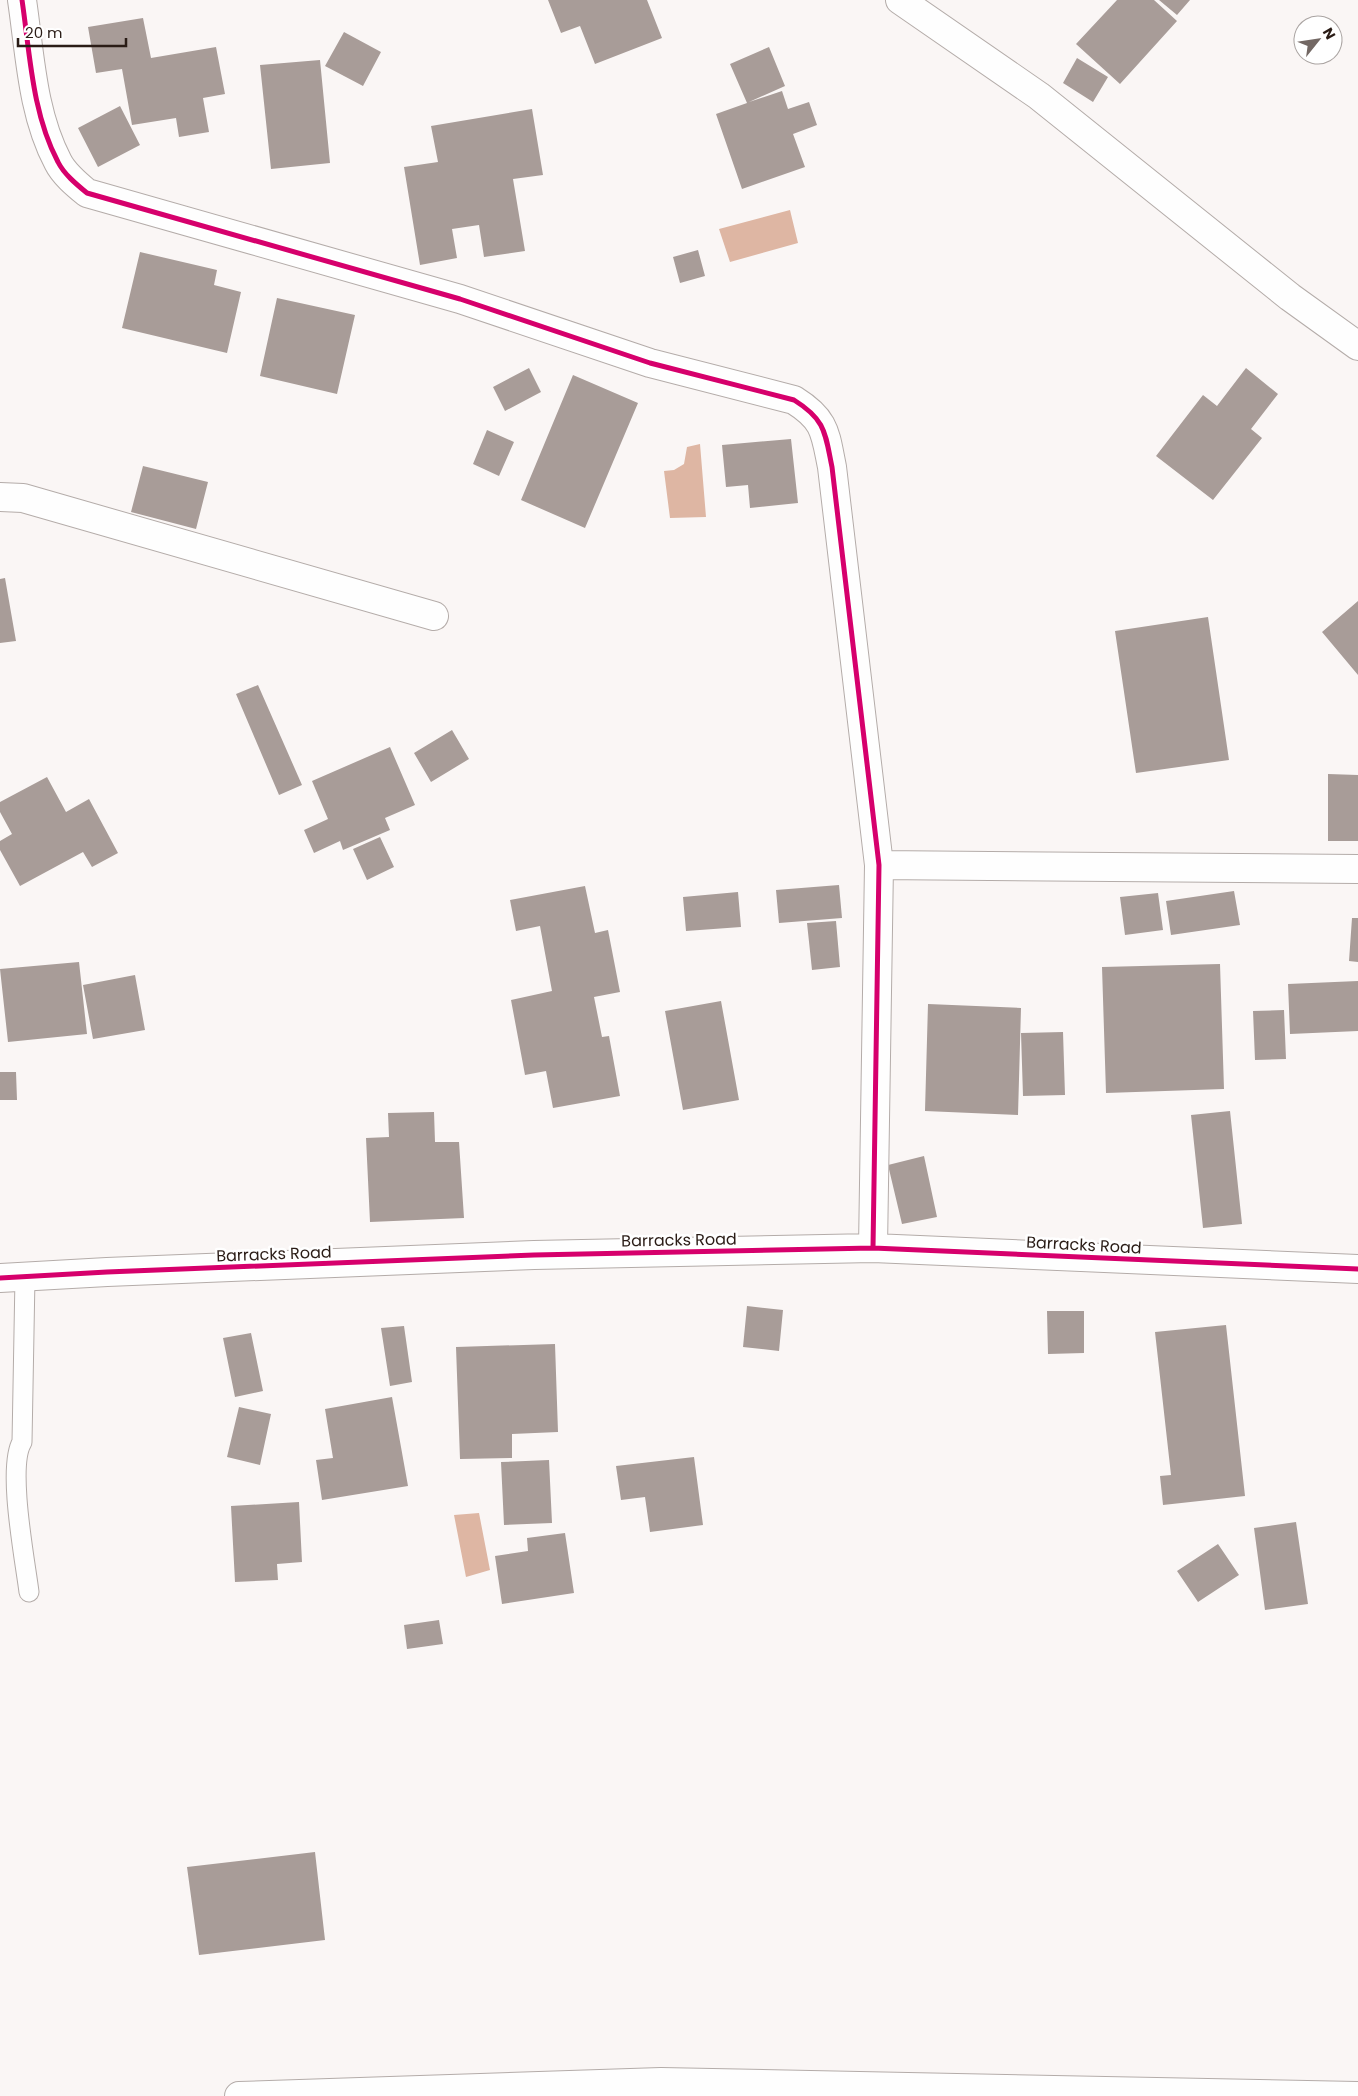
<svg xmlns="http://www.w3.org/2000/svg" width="1358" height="2096" font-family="Poppins,sans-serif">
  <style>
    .water { fill: #deb6a3 }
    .building { fill: #a89c98 }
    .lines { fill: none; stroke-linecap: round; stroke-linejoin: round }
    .service-casing { stroke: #b4aca9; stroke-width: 21 }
    .minor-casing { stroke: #b4aca9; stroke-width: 30 }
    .secondary-casing { stroke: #b4aca9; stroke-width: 30 }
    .service { stroke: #fefefe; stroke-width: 19 }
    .minor { stroke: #fefefe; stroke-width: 28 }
    .secondary { stroke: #fefefe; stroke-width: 28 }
    .cycleway-casing { stroke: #fff; stroke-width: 8 }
    .cycleway { stroke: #d6006c; stroke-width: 5 }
    .labels { text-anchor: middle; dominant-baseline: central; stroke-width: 5; stroke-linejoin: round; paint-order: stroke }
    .street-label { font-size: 16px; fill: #2a1c16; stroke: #fff }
  </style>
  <rect width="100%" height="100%" fill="#faf6f5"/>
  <!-- water -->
  <path class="water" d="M790,210L798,243L730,262L719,229Z
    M700,444L706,517L670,518L664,471L674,470L684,464L687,447Z
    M479,1513L490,1570L466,1577L454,1515Z"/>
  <!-- building -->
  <path class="building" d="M548,0H647L662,38L595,64L580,26L561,33Z
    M1117,0H1154L1177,21L1120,84L1076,44Z
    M1159,0H1190L1177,15Z
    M143,18L151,58L216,47L225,94L203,98L209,132L179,137L176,118L132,125L122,69L96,73L88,27Z
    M344,32L381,52L363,86L325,66Z
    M769,47L785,86L749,102L782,91L788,109L809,102L817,125L793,134L805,167L742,189L716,114L747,103L730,64Z
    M1077,58L1108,77L1093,102L1063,83Z
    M320,60L330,163L271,169L260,65Z
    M120,106L140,145L98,167L78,128Z
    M532,109L543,175L513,179L525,251L484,257L479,225L452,229L457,258L420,265L404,167L438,162L431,126Z
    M698,250L705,276L680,283L673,257Z
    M140,252L217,270L214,285L241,292L227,353L122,328Z
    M277,298L355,315L337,394L260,376Z
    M529,368L541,392L505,411L493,387Z
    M1246,368L1278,394L1251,429L1262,438L1213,500L1156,456L1203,395L1217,406Z
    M573,375L638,403L585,528L521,500Z
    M487,430L514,442L499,476L473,464Z
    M791,439L798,503L750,508L748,485L726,487L722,445Z
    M143,466L208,482L196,529L131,512Z
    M5,578L16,641L0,643V579Z
    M1358,601V675L1322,632Z
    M1208,617L1229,760L1136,773L1115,631Z
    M258,685L302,785L279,795L236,694Z
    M452,730L469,759L431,782L414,753Z
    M390,747L415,805L385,818L390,830L343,850L340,841L314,853L304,830L328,819L312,781Z
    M1328,774L1358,775V841H1328Z
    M47,777L66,812L89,799L118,853L92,867L83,852L20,886L0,850V841L12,834L0,812V802Z
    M380,837L394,867L367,880L353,849Z
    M839,885L842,918L779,923L776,890Z
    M585,886L595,933L608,930L620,992L594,997L602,1037L609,1036L620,1096L553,1108L546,1071L525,1075L511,1000L552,991L540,926L516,931L510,900Z
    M1234,891L1240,925L1171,935L1166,901Z
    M738,892L741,927L686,931L683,897Z
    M1158,893L1163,930L1125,935L1120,897Z
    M1352,918H1358V962L1349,961Z
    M836,921L840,967L812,970L807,923Z
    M79,962L87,1034L8,1042L0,969Z
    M1220,964L1224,1089L1106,1093L1102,967Z
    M135,975L145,1030L93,1039L83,985Z
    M1358,981V1031L1290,1034L1288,984Z
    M721,1001L739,1100L683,1110L665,1011Z
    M928,1004L1021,1008L1018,1115L925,1111Z
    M1284,1010L1286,1059L1255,1060L1253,1011Z
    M1063,1032L1065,1095L1023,1096L1021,1033Z
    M0,1072H16L17,1100H0Z
    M1230,1111L1242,1224L1203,1228L1191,1115Z
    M434,1112L435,1142H459L464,1218L370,1222L366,1138L389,1137L388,1113Z
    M924,1156L937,1217L902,1224L888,1165Z
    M747,1306L783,1310L779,1351L743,1347Z
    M1047,1311H1084V1353L1048,1354Z
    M1226,1325L1245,1496L1163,1505L1160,1476L1171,1475L1155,1332Z
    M404,1326L412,1382L390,1386L381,1328Z
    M251,1333L263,1391L235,1397L223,1338Z
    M555,1344L558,1432L512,1434V1458L460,1459L456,1347Z
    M392,1397L408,1486L322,1500L316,1460L333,1458L325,1409Z
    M239,1407L271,1414L260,1465L227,1457Z
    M694,1457L703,1525L650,1532L645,1497L621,1500L616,1466Z
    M549,1460L552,1523L504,1525L501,1462Z
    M299,1502L302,1562L277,1564L278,1580L235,1582L231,1506Z
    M1296,1522L1308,1604L1265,1610L1254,1528Z
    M565,1533L574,1593L502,1604L495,1556L528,1551L527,1538Z
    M1218,1544L1239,1575L1198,1602L1177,1571Z
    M439,1620L443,1644L407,1649L404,1625Z
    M315,1852L325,1940L199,1955L187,1867Z"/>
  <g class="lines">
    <!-- service casing -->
    <g class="service-casing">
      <path id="service" d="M25,1277L22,1442C7,1467 25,1560 29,1592"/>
    </g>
    <!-- minor casing -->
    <g class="minor-casing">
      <path id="minor" d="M22,0C30,54 32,113 58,162C64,174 76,184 87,193L460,299L650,363L794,400C826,420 825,433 832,467L879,865L873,1248
        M900,0L1039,96L1290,297L1358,346
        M0,497L23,498L434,616
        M879,865L1358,869
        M0,1278L107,1272L534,1255L873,1248L1358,1269"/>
    </g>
    <!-- secondary casing -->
    <g class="secondary-casing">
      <path id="secondary" d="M239,2096L661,2082L1357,2096"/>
    </g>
    <!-- service -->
    <use href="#service" class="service"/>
    <!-- minor -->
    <use href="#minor" class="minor"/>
    <!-- secondary -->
    <use href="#secondary" class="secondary"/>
    <!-- cycleway casing -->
    <g class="cycleway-casing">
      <path id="cycleway" d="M22,0C30,54 32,113 58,162C64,174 76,184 87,193L460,299L650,363L794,400C826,420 825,433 832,467L879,865L873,1248
        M0,1278L107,1272L534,1255L873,1248L1358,1269"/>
    </g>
    <!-- cycleway -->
    <use href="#cycleway" class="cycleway"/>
  </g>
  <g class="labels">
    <!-- street labels -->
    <g class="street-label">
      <text transform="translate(679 1240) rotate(-1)">Barracks Road</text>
      <text transform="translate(1084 1245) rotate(3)">Barracks Road</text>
      <text transform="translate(274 1254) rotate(-2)">Barracks Road</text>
    </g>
  </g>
  <!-- north arrow -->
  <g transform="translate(1318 40) rotate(60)"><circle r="24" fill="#ffffff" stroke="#aaa4a2"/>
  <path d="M0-4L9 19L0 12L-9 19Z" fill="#736864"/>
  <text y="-8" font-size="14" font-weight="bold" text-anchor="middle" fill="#2a1c16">N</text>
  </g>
  <!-- scale -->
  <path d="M18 38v8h108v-8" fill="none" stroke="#2a1c16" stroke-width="2.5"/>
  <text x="25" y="38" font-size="15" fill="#2a1c16" stroke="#ffffff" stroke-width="4" paint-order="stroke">20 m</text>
</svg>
